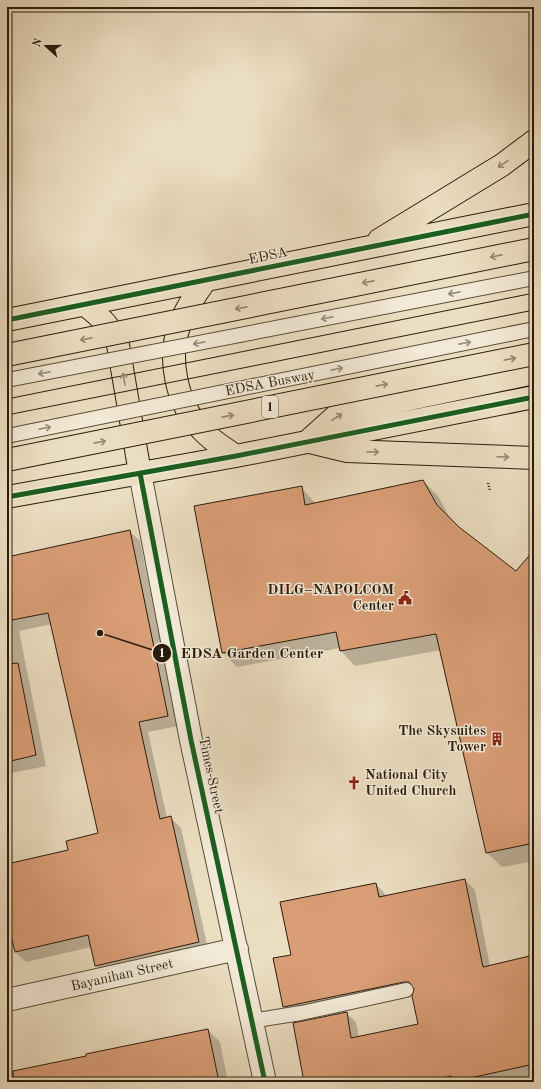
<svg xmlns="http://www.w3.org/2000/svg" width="541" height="1089" font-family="'Old Standard TT',serif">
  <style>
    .shadow { fill: #0003 }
    .building { fill: #da9e77; stroke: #2b1c0c }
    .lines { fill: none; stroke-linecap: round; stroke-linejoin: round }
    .lane-casing { stroke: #5b4c39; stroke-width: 16 }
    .street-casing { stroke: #5b4c39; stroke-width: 24 }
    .primary-casing { stroke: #2b1c0c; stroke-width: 24 }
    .path { stroke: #2b1c0c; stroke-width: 2.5; stroke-dasharray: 1 2; stroke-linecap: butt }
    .lane { stroke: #f2e9d6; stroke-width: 14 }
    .street { stroke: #f2e9d6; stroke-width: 22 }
    .primary { stroke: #ebddc0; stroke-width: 22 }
    .tram { stroke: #2b1c0c; stroke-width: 1 }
    .lane-bridge-casing { stroke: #5b4c39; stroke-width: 16; stroke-linecap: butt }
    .highway-bridge-casing { stroke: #2b1c0c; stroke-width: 24; stroke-linecap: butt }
    .lane-bridge { stroke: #f2e9d6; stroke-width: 14 }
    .highway-bridge { stroke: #ebddc0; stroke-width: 22 }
    .cycleway-casing { stroke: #f2e9d6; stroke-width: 8 }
    .cycleway { stroke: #1b5e20; stroke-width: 5 }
    .oneway { stroke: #95866f }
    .oneway2 { stroke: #988d7b }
    .labels { text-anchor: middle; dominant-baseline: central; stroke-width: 3; stroke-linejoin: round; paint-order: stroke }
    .shield { fill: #f2e9d6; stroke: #675a49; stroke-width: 1 }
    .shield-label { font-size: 13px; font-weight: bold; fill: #2b1c0c }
    .street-label { font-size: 14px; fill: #2b1c0c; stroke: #f2e9d6 }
    .poi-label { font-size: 14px; font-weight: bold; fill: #2b1c0c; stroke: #f2e9d6; text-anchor: end }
    .leader { fill: none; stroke: #2b1c0c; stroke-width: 1.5 }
    .callout-dot { fill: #2b1c0c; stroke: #f2e9d6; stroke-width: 1.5 }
    .mark-label { font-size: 12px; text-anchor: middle; font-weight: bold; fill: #fff }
    .callout-label { font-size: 15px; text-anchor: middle; font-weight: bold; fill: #2b1c0c; stroke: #f2e9d6; stroke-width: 3; stroke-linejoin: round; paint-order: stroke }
  </style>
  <rect width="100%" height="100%" fill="#ebddc0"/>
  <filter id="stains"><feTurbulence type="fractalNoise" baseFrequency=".005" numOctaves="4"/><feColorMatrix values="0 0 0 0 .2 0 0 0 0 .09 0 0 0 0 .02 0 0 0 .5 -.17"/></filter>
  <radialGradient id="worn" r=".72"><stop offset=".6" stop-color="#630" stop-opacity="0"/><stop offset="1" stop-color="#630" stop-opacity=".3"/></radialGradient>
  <!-- shadow -->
  <path class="shadow" d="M423,481L438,496L451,520L461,530L516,573L534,561V861L502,867L487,853L441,650L355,666L341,651L340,648L237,667L223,653L196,507L301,487L316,504Z
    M129,531L140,541L178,726L148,732L167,818L170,817L181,828L209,953L106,976L96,966L91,947L26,962L15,952L7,914V865L69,851L99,834L52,624L19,631L46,766L7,774V558Z
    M465,880L475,890L490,966L534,956V1077L513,1082H305L346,1013L356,1022L359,1038L419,1025L415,991L293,1016L284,1007L292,956L376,884L385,894L386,897Z
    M208,1030L220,1042L228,1082H7V1073Z"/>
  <!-- building -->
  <path class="building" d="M423,480L437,505L459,527L516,571L534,550V843L486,853L436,634L340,651L336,632L222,653L194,506L302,486L305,505Z
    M130,530L168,716L139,722L160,819L171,816L199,942L95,966L88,935L15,952L7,919V864L68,850L66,841L98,833L48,613L7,621V557Z
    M18,663L36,755L7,762V664Z
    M465,879L483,967L534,955V1064L452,1082L451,1076L422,1082H304L293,1023L347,1012L351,1038L418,1024L412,996L414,989L409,982H404L283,1007L273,958L291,955L280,902L376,883L379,897Z
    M208,1029L219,1082H14L13,1071L86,1056V1054Z"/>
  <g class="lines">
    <!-- lane casing -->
    <g class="lane-casing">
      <path id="lane" d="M251,1021L301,1013L406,990"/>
    </g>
    <!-- street casing -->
    <g class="street-casing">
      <path id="street" d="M140,473L191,740L265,1082
        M7,1000L237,949"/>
    </g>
    <!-- primary casing -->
    <g class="primary-casing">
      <path id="primary" d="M379,240L502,165L534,141
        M205,281C195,295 186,308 180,324C167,357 176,404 202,430C212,441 224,448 236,456
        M85,305C101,317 111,327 118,345L140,473
        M7,320L534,214
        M308,441L338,414L534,373
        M314,443L347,451L534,458
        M7,497L236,456L534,397"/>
    </g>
    <!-- path -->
    <path class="path" d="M488,483L490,491"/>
    <!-- lane -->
    <use href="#lane" class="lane"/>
    <!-- street -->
    <use href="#street" class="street"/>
    <!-- primary -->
    <use href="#primary" class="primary"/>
    <!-- tram -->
    <path class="tram" d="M7,399L534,293
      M7,415L534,310"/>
    <!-- lane-bridge casing -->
    <g class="lane-bridge-casing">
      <path id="lane-bridge" d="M7,380L534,278
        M7,436L534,329"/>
    </g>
    <!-- highway-bridge casing -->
    <g class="highway-bridge-casing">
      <path id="highway-bridge" d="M7,355L534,249
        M7,460L534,354"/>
    </g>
    <!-- lane-bridge -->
    <use href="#lane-bridge" class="lane-bridge"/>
    <!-- highway-bridge -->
    <use href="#highway-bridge" class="highway-bridge"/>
    <!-- cycleway casing -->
    <g class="cycleway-casing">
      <path id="cycleway" d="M7,320L534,214
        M140,473L191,740L265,1082
        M7,497L236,456L534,397"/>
    </g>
    <!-- cycleway -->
    <use href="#cycleway" class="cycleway"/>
  </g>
  <!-- one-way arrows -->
  <defs><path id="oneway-shaft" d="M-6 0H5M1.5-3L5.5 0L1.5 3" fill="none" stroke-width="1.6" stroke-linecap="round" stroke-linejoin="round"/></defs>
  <g class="oneway">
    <use href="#oneway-shaft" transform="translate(503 164) rotate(146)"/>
    <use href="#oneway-shaft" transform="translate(496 256) rotate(169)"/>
    <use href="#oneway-shaft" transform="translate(368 282) rotate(169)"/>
    <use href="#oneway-shaft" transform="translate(241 308) rotate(169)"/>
    <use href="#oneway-shaft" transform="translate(86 339) rotate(169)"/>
    <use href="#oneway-shaft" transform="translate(510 359) rotate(-11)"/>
    <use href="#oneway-shaft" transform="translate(124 379) rotate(-100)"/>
    <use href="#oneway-shaft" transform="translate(382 385) rotate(-11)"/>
    <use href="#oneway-shaft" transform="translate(228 416) rotate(-11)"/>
    <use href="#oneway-shaft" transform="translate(337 417) rotate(-33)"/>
    <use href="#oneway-shaft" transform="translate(100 442) rotate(-11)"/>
    <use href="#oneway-shaft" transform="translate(373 452) rotate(2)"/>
    <use href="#oneway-shaft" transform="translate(503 457) rotate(2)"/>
  </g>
  <g class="oneway2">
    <use href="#oneway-shaft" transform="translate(454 293) rotate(169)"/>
    <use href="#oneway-shaft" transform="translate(327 318) rotate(169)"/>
    <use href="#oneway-shaft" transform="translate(199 343) rotate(169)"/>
    <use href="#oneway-shaft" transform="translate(465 343) rotate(-11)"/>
    <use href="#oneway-shaft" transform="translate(337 369) rotate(-11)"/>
    <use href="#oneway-shaft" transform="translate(44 373) rotate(169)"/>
    <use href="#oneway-shaft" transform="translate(45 428) rotate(-11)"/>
  </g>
  <!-- icons -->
  <defs>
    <g id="civic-bare" transform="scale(1.08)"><path d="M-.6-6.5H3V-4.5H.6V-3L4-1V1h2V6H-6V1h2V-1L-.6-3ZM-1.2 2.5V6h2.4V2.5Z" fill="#8f2418" stroke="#f2e9d6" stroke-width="2.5" paint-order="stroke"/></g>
    <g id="building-bare" transform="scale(1.08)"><path d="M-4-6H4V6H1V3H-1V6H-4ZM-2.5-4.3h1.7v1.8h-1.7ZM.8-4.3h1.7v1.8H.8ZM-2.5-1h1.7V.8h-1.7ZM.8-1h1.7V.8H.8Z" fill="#8f2418" stroke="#f2e9d6" stroke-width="2.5" paint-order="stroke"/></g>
    <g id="church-bare" transform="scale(1.08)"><path d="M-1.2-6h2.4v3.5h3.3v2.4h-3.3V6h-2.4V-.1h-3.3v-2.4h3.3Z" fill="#8f2418" stroke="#f2e9d6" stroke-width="2.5" paint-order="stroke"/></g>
  </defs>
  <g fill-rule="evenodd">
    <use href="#civic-bare" x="405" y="598"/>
    <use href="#building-bare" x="497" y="739"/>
    <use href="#church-bare" x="354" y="783"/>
  </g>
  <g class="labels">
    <!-- shield labels -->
    <rect class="shield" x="262" y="396" width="16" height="22" rx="3"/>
    <g class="shield-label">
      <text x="270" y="407">1</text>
    </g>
    <!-- street labels -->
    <g class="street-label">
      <text transform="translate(268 256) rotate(-12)">EDSA</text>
      <text transform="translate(270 383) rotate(-11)">EDSA Busway</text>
      <text transform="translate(211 775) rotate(78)">Times Street</text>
      <text transform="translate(122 975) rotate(-13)">Bayanihan Street</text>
    </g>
    <!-- poi labels -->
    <g class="poi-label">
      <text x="394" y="590">DILG–NAPOLCOM<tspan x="394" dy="16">Center</tspan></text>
      <text x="486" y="731">The Skysuites<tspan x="486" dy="16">Tower</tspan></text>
      <text x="365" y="775" text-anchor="start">National City<tspan x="365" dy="16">United Church</tspan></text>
    </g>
  </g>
  <!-- callouts -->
  <path class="leader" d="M100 633L162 653"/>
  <g class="callout-dot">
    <circle cx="100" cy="633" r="4"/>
    <circle cx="162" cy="653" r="10"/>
  </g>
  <g class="mark-label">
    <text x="162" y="657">1</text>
  </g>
  <g class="callout-label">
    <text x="252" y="658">EDSA Garden Center</text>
  </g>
  <!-- margin -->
  <rect width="541" height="1089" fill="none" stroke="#ebddc0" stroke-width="24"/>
  <rect x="8" y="8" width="525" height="1073" fill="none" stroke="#2b1c0c" stroke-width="2"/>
  <rect x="12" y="12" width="517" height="1065" fill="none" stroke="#2b1c0c"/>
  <!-- north arrow -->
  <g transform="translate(46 46) rotate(291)" stroke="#f2e9d6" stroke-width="3" paint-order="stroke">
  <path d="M0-3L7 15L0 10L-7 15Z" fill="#2b1c0c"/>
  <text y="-6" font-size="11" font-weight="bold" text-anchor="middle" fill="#2b1c0c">N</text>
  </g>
  <rect width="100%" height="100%" filter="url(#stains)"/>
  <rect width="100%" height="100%" fill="url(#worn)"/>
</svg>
